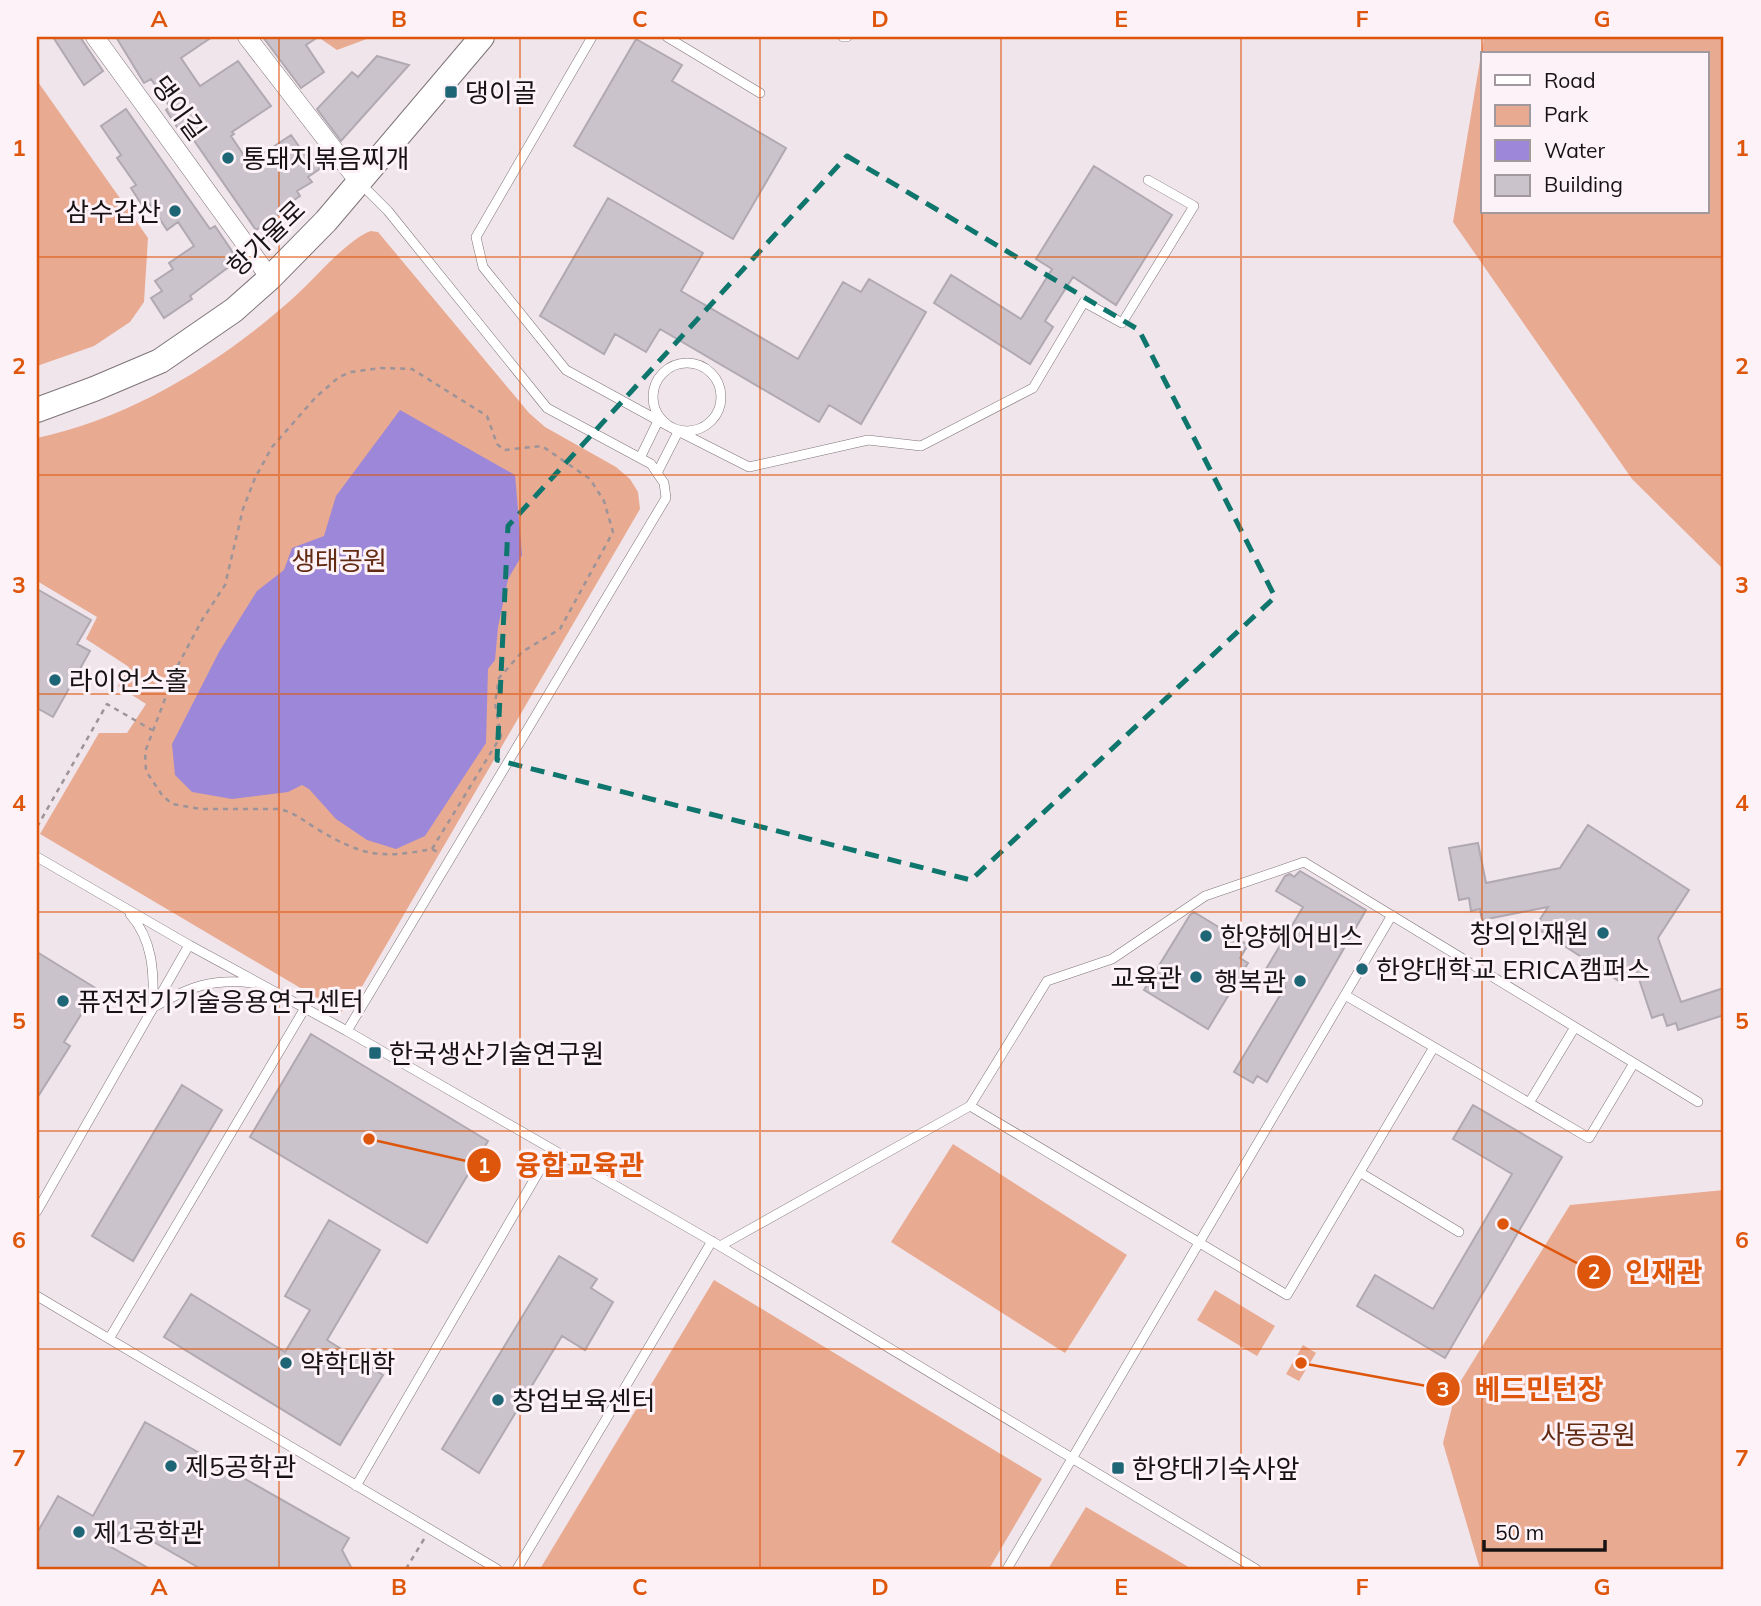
<svg xmlns="http://www.w3.org/2000/svg" width="1761" height="1606" font-family="Mulish,'Noto Sans KR',sans-serif">
  <style>
    .green { fill: #e9aa92; fill-rule: evenodd }
    .water { fill: #9c87d8 }
    .building { fill: #cac3cb; stroke: #b0a9b1; stroke-width: 2 }
    .lines { fill: none; stroke-linecap: round; stroke-linejoin: round }
    .service-casing { stroke: #7e7478; stroke-width: 10 }
    .minor-casing { stroke: #7e7478; stroke-width: 19 }
    .secondary-casing { stroke: #7e7478; stroke-width: 26 }
    .path { stroke: #9c9498; stroke-width: 2.5; stroke-dasharray: 5 5; stroke-linecap: butt }
    .service { stroke: #fff; stroke-width: 9 }
    .minor { stroke: #fff; stroke-width: 18 }
    .secondary { stroke: #fff; stroke-width: 24 }
    .marked { fill: none; stroke: #0f766e; stroke-width: 5; stroke-dasharray: 14 9; stroke-linejoin: round }
    .grid { fill: none; stroke: #de560c; stroke-width: 2; stroke-opacity: 0.55 }
    .poi-dot { fill: #1e6575; stroke: #fdf2f7; stroke-width: 2.5 }
    .labels { text-anchor: middle; dominant-baseline: central; stroke-width: 6; stroke-linejoin: round; paint-order: stroke }
    .poi-label { font-size: 26px; fill: #171315; stroke: #fdf2f7; text-anchor: start }
    .street-label { font-size: 26px; fill: #171315; stroke: #fdf2f7 }
    .park-label { font-size: 26px; fill: #642b14; stroke: #fdf2f7 }
    .leader { fill: none; stroke: #de560c; stroke-width: 2.5 }
    .callout-dot { fill: #de560c; stroke: #fdf2f7; stroke-width: 2.5 }
    .mark-label { font-size: 21px; text-anchor: middle; font-weight: bold; fill: #fff }
    .callout-label { font-size: 28px; text-anchor: middle; font-weight: bold; fill: #de560c; stroke: #fdf2f7; stroke-width: 6; stroke-linejoin: round; paint-order: stroke }
    .neatline { fill: none; stroke: #de560c; stroke-width: 2.5 }
    .grid-label { font-size: 23px; text-anchor: middle; font-weight: bold; fill: #de560c }
  </style>
  <rect width="100%" height="100%" fill="#f0e5ea"/>
  <!-- green -->
  <path class="green" d="M318,37H372L337,50Z
    M1484,37H1724V570L1632,479L1453,222ZM1483,54H1707V212H1483Z
    M37,71L38,82L148,238L144,302L130,322L94,346L37,366Z
    M371,231L378,232L529,413L545,427L616,467L630,479L638,492L640,509L353,1002L341,1012L40,834L99,733H127L146,704L118,686L129,667L86,639L97,617L37,581V438C131,418 220,363 291,300C312,282 347,239 371,231Z
    M953,1144L1127,1255L1065,1353L891,1242Z
    M1724,1190V1569H1480L1443,1443L1457,1387L1570,1205Z
    M714,1280L1042,1479L989,1569H540Z
    M1215,1290L1275,1326L1257,1356L1197,1320Z
    M1303,1345L1316,1353L1299,1381L1286,1374Z
    M1086,1507L1192,1569H1048Z"/>
  <!-- water -->
  <path class="water" d="M400,410L515,475L522,555L508,579L498,627L495,660L488,669L486,743L425,836L396,849L367,840L336,819L309,789L302,785L288,792L232,799L192,792L175,775L172,744L219,652L257,591L284,570L292,548L324,536L336,496Z"/>
  <!-- building -->
  <path class="building" d="M53,37H80L103,71L84,85Z
    M116,37H212L181,58L200,86L238,61L271,106L232,132L234,134L231,136L249,163L291,135L308,159L313,156L321,168L308,177L312,182L297,191L300,196L281,209L283,212L256,230L186,129L181,133L166,110L170,107L151,79L144,83Z
    M263,37H318L306,45L324,72L301,88Z
    M636,39L682,65L672,81L786,148L733,239L574,146Z
    M377,56L409,65L341,141L317,109L352,72L358,77Z
    M126,109L210,229L215,226L238,260L190,296L192,299L164,318L151,298L162,291L155,281L173,269L169,263L194,246L178,222L167,230L150,204L144,208L131,188L136,185L117,158L121,155L101,126Z
    M1094,166L1172,215L1116,305L1073,277L1045,321L1053,327L1030,364L934,303L951,275L1021,319L1052,269L1036,259Z
    M608,198L703,253L681,291L798,359L843,282L861,292L869,279L926,312L861,424L829,405L819,422L660,329L646,352L615,334L604,354L540,316Z
    M37,589L91,620L77,644L90,651L53,717L37,708Z
    M1588,825L1689,890L1658,938L1681,1002L1724,988V1015L1678,1030L1676,1023L1667,1026L1663,1014L1652,1018L1634,964L1622,983L1535,927L1548,907L1482,920L1480,909L1471,911L1469,898L1459,900L1449,848L1478,843L1486,883L1560,868Z
    M1300,871L1366,910L1267,1082L1257,1076L1253,1083L1234,1072L1285,987L1263,974L1303,907L1276,891L1285,876L1290,874L1294,877Z
    M1194,912L1248,945L1240,958L1248,963L1208,1029L1144,990L1190,915Z
    M37,952L97,989L64,1042L70,1046L37,1098Z
    M311,1034L488,1141L427,1243L250,1137Z
    M182,1085L222,1110L133,1261L92,1236Z
    M1473,1105L1562,1157L1445,1358L1357,1306L1375,1275L1433,1309L1512,1174L1453,1139Z
    M329,1220L380,1250L327,1340L383,1375L340,1445L164,1337L191,1294L285,1352L310,1310L285,1296Z
    M559,1256L597,1279L591,1288L613,1302L585,1350L562,1336L479,1473L442,1449Z
    M145,1422L349,1538L342,1550L352,1569H201L124,1525L111,1547L150,1569H37V1533L58,1496L93,1516Z"/>
  <g class="lines">
    <!-- service casing -->
    <g class="service-casing">
      <path id="service" d="M592,37L476,237L483,267L566,370L672,428L749,467L868,440L921,446L1033,388L1084,302L1122,323L1194,206L1148,180
        M667,37L760,93
        M843,37H847
        M653 397a34 34 0 1 1 68 0a34 34 0 1 1-68 0Z
        M640,458L658,421
        M657,473L678,432
        M37,857L189,945
        M130,914C153,940 154,972 153,1006
        M1345,995L1589,1138L1634,1063
        M154,1007C189,987 212,978 253,983
        M347,1031L666,498L664,483L651,464L547,408L388,211L360,183
        M1529,1103L1575,1027
        M970,1106L1287,1295L1434,1047
        M1361,1173L1459,1232
        M37,1211L189,945L347,1031L720,1246L1256,1569
        M720,1246L970,1106L1047,981L1112,959L1205,896L1304,862L1698,1102
        M37,1296L497,1569
        M109,1339L305,1008
        M356,1486L552,1149
        M517,1569L712,1241
        M1007,1569L1392,915"/>
    </g>
    <!-- minor casing -->
    <g class="minor-casing">
      <path id="minor" d="M95,37L270,278
        M247,37L359,182"/>
    </g>
    <!-- secondary casing -->
    <g class="secondary-casing">
      <path id="secondary" d="M37,410L94,389L160,361L234,310L270,278L326,221L482,37"/>
    </g>
    <!-- path -->
    <path class="path" d="M37,827L107,704L152,730
      M432,849L501,736L495,703L499,678L522,652L560,629L613,532L604,501L590,479L542,446L504,450L497,444L487,416L412,369L381,368L351,372L339,377L316,397L272,447L255,478L243,509L225,585L202,620L177,667L145,752L146,771L162,795L172,804L201,809H279C294,812 304,821 317,829C363,856 380,859 432,849L438,852
      M406,1569L424,1539"/>
    <!-- service -->
    <use href="#service" class="service"/>
    <!-- minor -->
    <use href="#minor" class="minor"/>
    <!-- secondary -->
    <use href="#secondary" class="secondary"/>
  </g>
  <!-- marked area -->
  <path class="marked" d="M847,156L1139,330L1275,597L971,880L497,760L508,526Z"/>
  <!-- grid -->
  <path class="grid" d="M279,37V1569M520,37V1569M760,37V1569M1001,37V1569M1241,37V1569M1482,37V1569M37,257H1724M37,475H1724M37,694H1724M37,912H1724M37,1131H1724M37,1349H1724"/>
  <!-- markers -->
  <g class="poi-dot">
    <rect x="444" y="85" width="14" height="14" rx="3.5"/>
    <circle cx="228" cy="158" r="7"/>
    <circle cx="175" cy="211" r="7"/>
    <circle cx="55" cy="680" r="7"/>
    <circle cx="1603" cy="933" r="7"/>
    <circle cx="1206" cy="936" r="7"/>
    <circle cx="1362" cy="969" r="7"/>
    <circle cx="1196" cy="977" r="7"/>
    <circle cx="1300" cy="981" r="7"/>
    <circle cx="63" cy="1001" r="7"/>
    <rect x="368" y="1046" width="14" height="14" rx="3.5"/>
    <circle cx="286" cy="1363" r="7"/>
    <circle cx="498" cy="1400" r="7"/>
    <circle cx="171" cy="1466" r="7"/>
    <rect x="1111" y="1461" width="14" height="14" rx="3.5"/>
    <circle cx="79" cy="1532" r="7"/>
  </g>
  <g class="labels">
    <!-- poi labels -->
    <g class="poi-label">
      <text x="465" y="92">댕이골</text>
      <text x="242" y="158">통돼지볶음찌개</text>
      <text x="161" y="211" text-anchor="end">삼수갑산</text>
      <text x="69" y="680">라이언스홀</text>
      <text x="1589" y="933" text-anchor="end">창의인재원</text>
      <text x="1220" y="936">한양헤어비스</text>
      <text x="1376" y="969">한양대학교 ERICA캠퍼스</text>
      <text x="1182" y="977" text-anchor="end">교육관</text>
      <text x="1286" y="981" text-anchor="end">행복관</text>
      <text x="77" y="1001">퓨전전기기술응용연구센터</text>
      <text x="389" y="1053">한국생산기술연구원</text>
      <text x="300" y="1363">약학대학</text>
      <text x="512" y="1400">창업보육센터</text>
      <text x="185" y="1466">제5공학관</text>
      <text x="1132" y="1468">한양대기숙사앞</text>
      <text x="93" y="1532">제1공학관</text>
    </g>
    <!-- street labels -->
    <g class="street-label">
      <text transform="translate(179 108) rotate(54)">댕이길</text>
      <text transform="translate(266 238) rotate(-44)">항가울로</text>
    </g>
    <!-- park labels -->
    <g class="park-label">
      <text x="339" y="560">생태공원</text>
      <text x="1588" y="1434">사동공원</text>
    </g>
  </g>
  <!-- callouts -->
  <path class="leader" d="M369 1139L484 1165M1503 1224L1594 1272M1301 1363L1443 1389"/>
  <g class="callout-dot">
    <circle cx="369" cy="1139" r="7"/>
    <circle cx="1503" cy="1224" r="7"/>
    <circle cx="1301" cy="1363" r="7"/>
    <circle cx="484" cy="1165" r="18"/>
    <circle cx="1594" cy="1272" r="18"/>
    <circle cx="1443" cy="1389" r="18"/>
  </g>
  <g class="mark-label">
    <text x="484" y="1173">1</text>
    <text x="1594" y="1279">2</text>
    <text x="1443" y="1397">3</text>
  </g>
  <g class="callout-label">
    <text x="580" y="1175">융합교육관</text>
    <text x="1664" y="1282">인재관</text>
    <text x="1539" y="1399">베드민턴장</text>
  </g>
  <!-- border -->
  <rect width="1761" height="1606" fill="none" stroke="#fdf2f7" stroke-width="77"/>
  <!-- legend -->
  <rect x="1481" y="52" width="228" height="161" fill="#fdf2f7" stroke="#a1999d" stroke-width="2"/>
  <rect x="1495" y="75" width="35" height="10" fill="#ffffff" stroke="#a1999d" stroke-width="2"/>
  <text x="1544" y="88" font-size="21" fill="#171315">Road</text>
  <rect x="1495" y="105" width="35" height="21" fill="#e9aa92" stroke="#a1999d" stroke-width="2"/>
  <text x="1544" y="122" font-size="21" fill="#171315">Park</text>
  <rect x="1495" y="140" width="35" height="21" fill="#9c87d8" stroke="#a1999d" stroke-width="2"/>
  <text x="1544" y="158" font-size="21" fill="#171315">Water</text>
  <rect x="1495" y="175" width="35" height="21" fill="#cac3cb" stroke="#a1999d" stroke-width="2"/>
  <text x="1544" y="192" font-size="21" fill="#171315">Building</text>
  <!-- scale -->
  <path d="M1484 1540v10h121v-10" fill="none" stroke="#171315" stroke-width="3.5"/>
  <text x="1495" y="1540" font-size="21" fill="#171315" stroke="#fdf2f7" stroke-width="5" paint-order="stroke">50 m</text>
  <rect x="38" y="38" width="1684" height="1530" class="neatline"/>
  <g class="grid-label">
    <text x="159" y="27">A</text>
    <text x="399" y="27">B</text>
    <text x="640" y="27">C</text>
    <text x="880" y="27">D</text>
    <text x="1121" y="27">E</text>
    <text x="1362" y="27">F</text>
    <text x="1602" y="27">G</text>
    <text x="19" y="156">1</text>
    <text x="1742" y="156">1</text>
    <text x="19" y="374">2</text>
    <text x="1742" y="374">2</text>
    <text x="19" y="593">3</text>
    <text x="1742" y="593">3</text>
    <text x="19" y="811">4</text>
    <text x="1742" y="811">4</text>
    <text x="19" y="1029">5</text>
    <text x="1742" y="1029">5</text>
    <text x="19" y="1248">6</text>
    <text x="1742" y="1248">6</text>
    <text x="19" y="1466">7</text>
    <text x="1742" y="1466">7</text>
    <text x="159" y="1595">A</text>
    <text x="399" y="1595">B</text>
    <text x="640" y="1595">C</text>
    <text x="880" y="1595">D</text>
    <text x="1121" y="1595">E</text>
    <text x="1362" y="1595">F</text>
    <text x="1602" y="1595">G</text>
  </g>
</svg>
